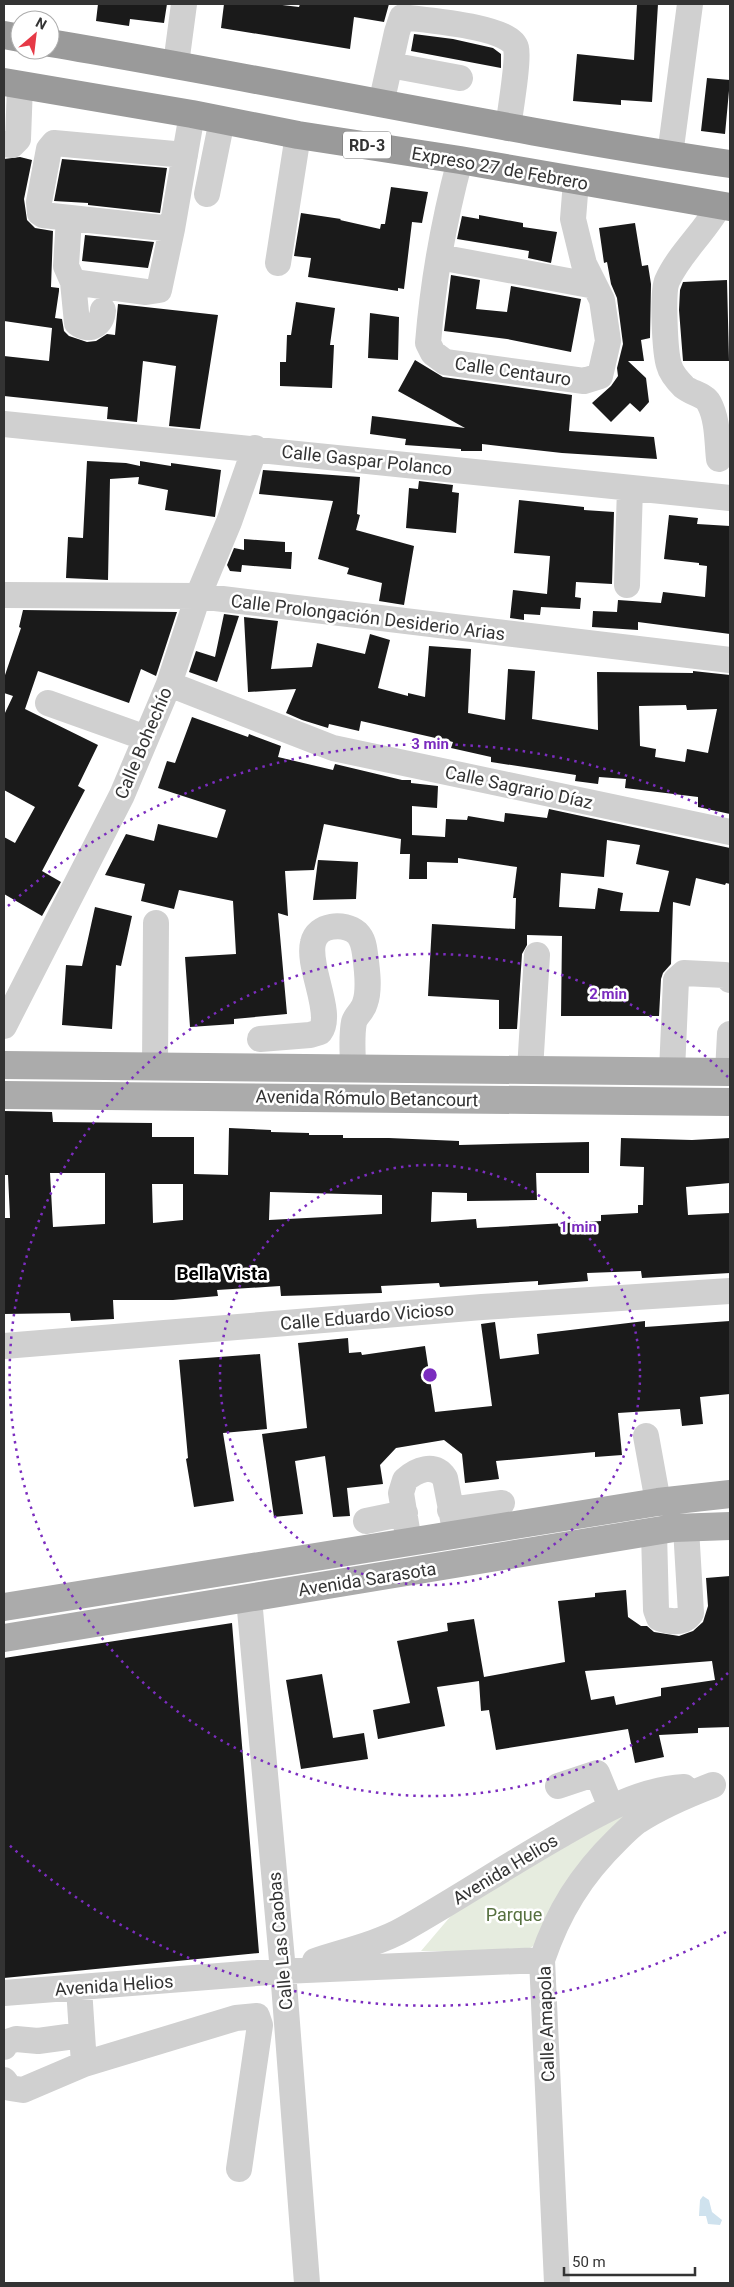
<svg xmlns="http://www.w3.org/2000/svg" width="734" height="2287" font-family="Roboto,sans-serif">
  <style>
    .park { fill: #e6ecdf }
    .water { fill: #cfe2ee }
    .building { fill: #1a1a1a; fill-rule: evenodd }
    .lines { fill: none; stroke-linecap: round; stroke-linejoin: round }
    .minor { stroke: #d0d0d0; stroke-width: 26 }
    .major { stroke: #ababab; stroke-width: 28 }
    .highway { stroke: #9a9a9a; stroke-width: 28 }
    .ring { fill: none; stroke: #7b2cbf; stroke-width: 2.5; stroke-dasharray: 2.5 5 }
    .labels { text-anchor: middle; dominant-baseline: central; stroke-width: 5; stroke-linejoin: round; paint-order: stroke }
    .shield { fill: #fff; stroke: #707070; stroke-width: 1 }
    .shield-label { font-size: 16px; font-weight: bold; fill: #333 }
    .street-label { font-size: 18px; fill: #333; stroke: #fff }
    .park-label { font-size: 18px; fill: #56703f; stroke: #fff }
    .neighbourhood-label { font-size: 19px; font-weight: bold; fill: #000; stroke: #fff }
    .centre { fill: #7b2cbf; stroke: #fff; stroke-width: 2.5 }
    .ring-label { font-size: 15px; text-anchor: middle; font-weight: bold; fill: #7b2cbf; stroke: #fff; stroke-width: 5; stroke-linejoin: round; paint-order: stroke }
  </style>
  <rect width="100%" height="100%" fill="#fff"/>
  <!-- park -->
  <path class="park" d="M643,1802L540,1942L525,1951H421L461,1904Z"/>
  <!-- water -->
  <path class="water" d="M703,2196L709,2200L712,2212L722,2220L720,2225L708,2224L706,2216H699L700,2200Z"/>
  <!-- building -->
  <path class="building" d="M98,4H167L164,23L130,19L129,26L96,21Z
    M224,4H274L299,7L300,4H389L384,22L354,17L350,49L221,28Z
    M637,4H658L652,102L621,100V105L573,101L577,54L634,60Z
    M414,34L453,39L493,48L501,54V68L411,51Z
    M707,78L730,80L725,134L701,131Z
    M20,157L32,160L24,199L27,220L35,228L53,231L51,287L59,288V291L55,318L62,319L64,331L69,336L87,342L96,341L107,334L115,335L118,304L218,315L200,429L169,426L176,366L143,361L137,422L107,419L108,407L4,396V356L49,361L52,328L4,321V159Z
    M62,159L167,168L160,213L88,205V203L54,201Z
    M391,187L428,192L422,223L412,222L404,289L398,288V291L308,277L311,258L294,256L301,213L341,219L340,220L380,229L381,224H385Z
    M479,215L523,223V227L557,232L551,263L528,258L529,251L457,239L462,216L479,219Z
    M635,223L642,266L648,265L651,284L650,338L641,340L644,361H628L646,378L649,402L640,412L630,403L611,422L592,403L611,386L618,376L617,368L623,344L617,298L611,284L607,262L604,263L599,228Z
    M85,235L154,242L148,268L82,261Z
    M451,275L480,280L476,309L507,312L511,286L581,299L571,352L507,339L444,331Z
    M727,280L729,361H683L679,310L680,290L683,282Z
    M296,302L335,308L330,345H334L332,388L280,386V362H286L287,335H291Z
    M370,313L399,317L398,360L368,358Z
    M415,360L443,377L572,395L569,431L654,437L657,459L562,453L482,444V451H461V449L405,445L406,439L370,434L372,416L465,428L398,391Z
    M87,461L126,463L140,466V461L171,466V463L221,470L215,517L165,510L168,490L138,484L139,477L110,479L108,580L66,578L68,537L83,538Z
    M263,470L360,477L357,514L360,515L356,530L414,546L404,605L379,601L382,583L347,574L349,568L318,559L333,501L259,494Z
    M419,481L453,485L452,492L459,493L456,533L406,528L409,488L418,489Z
    M519,500L584,507V510L614,512L612,584L576,582L575,597L581,598L580,609L541,607L540,615L524,614V620L510,618L513,590L547,594L550,556L514,553Z
    M669,515L698,518L697,524L730,526V634L638,622V630L592,627L593,611L617,612L618,600L661,603L663,592L705,597L707,566L699,565V563L664,559Z
    M244,539L285,542V552H292L291,569L242,565L241,572L230,571L227,565L234,548L244,550Z
    M23,610L177,612L156,676L141,669L129,703L38,671L25,709L98,745L78,786L85,790L42,871L61,882L42,916L4,894V837L15,843L35,807L4,790V715L13,696L4,693V678L21,628L19,627Z
    M224,614L239,616L217,682L189,672L196,651L215,657Z
    M244,617L278,621L271,669L312,667L317,643L365,654L370,634L390,640L378,688L408,696V693L425,697L429,646L471,649L468,713L505,720L508,669L535,671L532,719L598,730L597,672L693,673V671L730,675V814L698,807V797L625,788L626,779L599,777L598,784L575,781L576,775L491,762V757L451,748L453,742L361,721L359,731L329,724L328,728L302,720L286,713L296,689L248,692ZM686,705L687,710L717,709L708,753L687,749L685,762L655,757L656,749L640,746L639,706Z
    M192,717L248,737L249,734L281,746L278,757L333,770L335,764L402,780H411V783L438,786L437,808L412,806V835L445,837L446,819L467,820L468,816L504,822L505,813L547,818L549,809L730,848V884L726,883L725,885L696,878L690,906L673,902L671,964L663,973L661,979L659,1016H561L562,936L527,935V945L522,954L517,1029H499V1000L428,996L432,924L515,929L516,898H513L517,867L458,858V863L427,862V879H409L410,854H400L401,839L324,824L314,870L285,871L288,916L278,913L287,1014L234,1019V1024L190,1027L185,957L236,954L233,901L179,890L174,909L141,901L145,884L105,875L126,834L154,841L158,824L217,838L226,810L158,788L167,761L175,763ZM607,840L640,845L636,864L669,871L659,912L620,911L623,893L598,888L595,909L559,907L561,873L604,877Z
    M318,860L358,862L356,899L313,900Z
    M95,907L132,916L121,966L116,965L112,1029L62,1025L66,965L82,966Z
    M4,1111L52,1112L53,1122L152,1123V1137H194V1174L228,1175L229,1128L271,1130V1132L309,1133V1135H343V1138H389L459,1141V1145L589,1142V1173H536L537,1200L467,1201V1193L432,1192L431,1222L476,1219L477,1228L601,1221V1215L638,1213V1205H643L644,1167L620,1166L621,1138L692,1140L730,1138V1183L686,1187L688,1215L730,1213V1273L642,1278L641,1271L587,1273L588,1281L538,1285V1281L440,1287L439,1283L381,1286L382,1293L281,1296L280,1286L217,1290L218,1296L173,1300H113L114,1319L71,1321L70,1313L4,1314V1218H10L8,1175H4ZM50,1173H105V1224L53,1227ZM152,1184H183V1220L153,1223ZM270,1192L382,1195V1214L269,1220Z
    M645,1321V1327L730,1321V1394L700,1397L703,1424L682,1426L680,1409L618,1413L622,1455L595,1457V1452L496,1461L499,1479L465,1483L462,1454L444,1440L396,1448L380,1465L383,1484L347,1488L350,1516L333,1517L325,1456L295,1461L303,1514L274,1517L262,1434L307,1428L298,1343L348,1338L349,1353L361,1352L362,1355L425,1346L435,1412L492,1406L481,1324L495,1322L500,1359L539,1354L537,1334Z
    M260,1354L267,1429L223,1433L234,1501L194,1507L186,1459L188,1458L179,1360Z
    M730,1576V1727L698,1728V1733L659,1735L664,1757L635,1763L628,1729L496,1750L489,1710L481,1711L479,1681L437,1687L445,1726L378,1739L373,1710L410,1703L397,1641L448,1631L447,1623L474,1619L484,1677L565,1662L558,1601L595,1597V1593L626,1590L628,1617L641,1626H647L654,1632L679,1636L693,1631L703,1622L708,1606L706,1578ZM712,1661L715,1680L661,1688V1696L616,1705L614,1696L591,1700L585,1671Z
    M232,1623L259,1953L4,1978V1658Z
    M322,1674L333,1738L364,1733L368,1759L301,1769L286,1680Z"/>
  <g class="lines">
    <!-- minor -->
    <path class="minor" d="M176,64L184,4
      M390,65L460,78
      M381,104L397,32L402,17C423,20 511,26 516,48C519,60 510,112 508,128
      M4,144L12,145L18,139L20,85
      M670,155L690,4
      M460,160C444,220 433,281 428,343L433,353L445,362L584,381L600,376L608,341L602,300L584,264L573,219L576,181
      M207,194L222,120
      M69,218L66,266L73,282L146,292L159,290L172,229L192,114
      M172,229L43,215L40,213L39,202L49,149L54,143L185,155
      M439,257L595,286
      M278,263L298,135
      M73,282L77,323C90,333 102,324 103,310
      M4,424L730,498
      M719,459C717,441 718,420 709,403C705,395 691,393 684,387C678,381 671,373 669,365C665,353 662,293 667,281C679,254 704,233 719,206
      M627,585L630,488
      M4,595L198,596L730,660
      M169,684L333,748L730,832
      M48,703L146,738
      M4,1026L122,795L169,684L198,596L229,522L255,448
      M260,1039L310,1035L320,1032C334,1014 307,967 313,943C317,924 344,922 357,933C363,939 364,946 365,954C367,969 370,989 365,1003C363,1011 356,1015 354,1022C351,1037 353,1054 353,1068
      M155,1066L156,923
      M530,1070L537,955
      M672,1071L676,980L684,973L725,975L730,980
      M728,1072L730,1034
      M4,1346L482,1307L730,1291
      M646,1436L658,1502
      M450,1510L502,1503
      M366,1521L405,1513
      M654,1532L656,1610L659,1618C670,1622 684,1624 691,1613L686,1528
      M409,1542L401,1493L405,1480C416,1470 434,1462 445,1478L456,1535
      M249,1599L283,1971L307,2283
      M558,1786L597,1773L611,1807
      M315,1961C342,1952 380,1943 404,1929C457,1899 508,1865 561,1835C599,1813 638,1790 684,1787
      M79,1988L84,2064L236,2018L257,2016L260,2025L239,2169
      M4,1993L283,1971L542,1960
      M4,2047L7,2042L16,2039L38,2041L82,2035
      M4,2080L10,2088L23,2090L84,2064
      M557,2283L542,1960C558,1912 581,1875 618,1839C624,1833 631,1826 638,1821C661,1806 687,1795 713,1785"/>
    <!-- major -->
    <path class="major" d="M4,1065L730,1072
      M4,1095L730,1102
      M4,1607L658,1502L730,1494
      M4,1638L674,1528L730,1526"/>
    <!-- highway -->
    <path class="highway" d="M4,35L20,38
      M50,43C277,81 502,130 730,164
      M4,82L192,114L298,135L460,160L730,207"/>
  </g>
  <!-- distance rings -->
  <g class="ring">
    <circle cx="430" cy="1375" r="210"/>
    <path d="M728 1673A421 421 0 1 1 728 1077"/>
    <path d="M726 1932A631 631 0 0 1 8 1844M8 906A631 631 0 0 1 726 818"/>
  </g>
  <g class="labels">
    <!-- shield labels -->
    <rect class="shield" x="343" y="131.5" width="48" height="27" rx="4"/>
    <g class="shield-label">
      <text x="367" y="145">RD-3</text>
    </g>
    <!-- street labels -->
    <g class="street-label">
      <text transform="translate(500 168) rotate(10)">Expreso 27 de Febrero</text>
      <text transform="translate(513 371) rotate(8)">Calle Centauro</text>
      <text transform="translate(367 460) rotate(6)">Calle Gaspar Polanco</text>
      <text transform="translate(368 617) rotate(7)">Calle Prolongación Desiderio Arias</text>
      <text transform="translate(143 743) rotate(-67)">Calle Bohechío</text>
      <text transform="translate(519 787) rotate(12)">Calle Sagrario Díaz</text>
      <text transform="translate(367 1098) rotate(1)">Avenida Rómulo Betancourt</text>
      <text transform="translate(367 1316) rotate(-5)">Calle Eduardo Vicioso</text>
      <text transform="translate(367 1579) rotate(-9)">Avenida Sarasota</text>
      <text transform="translate(505 1869) rotate(-31)">Avenida Helios</text>
      <text transform="translate(280 1941) rotate(-95)">Calle Las Caobas</text>
      <text transform="translate(114 1985) rotate(-4)">Avenida Helios</text>
      <text transform="translate(546 2024) rotate(-92)">Calle Amapola</text>
    </g>
    <!-- park labels -->
    <g class="park-label">
      <text x="514" y="1914">Parque</text>
    </g>
    <!-- neighbourhood labels -->
    <g class="neighbourhood-label">
      <text x="222" y="1273">Bella Vista</text>
    </g>
  </g>
  <circle cx="430" cy="1375" r="8" class="centre"/>
  <g class="ring-label">
    <text x="430" y="749">3 min</text>
    <text x="608" y="999">2 min</text>
    <text x="578" y="1232">1 min</text>
  </g>
  <!-- border -->
  <rect width="734" height="2287" fill="none" stroke="#333333" stroke-width="10"/>
  <!-- north arrow -->
  <g transform="translate(35 35) rotate(28)"><circle r="24" fill="#ffffff" stroke="#adadad"/>
  <path d="M0-4L9 19L0 12L-9 19Z" fill="#e63946"/>
  <text y="-8" font-size="14" font-weight="bold" text-anchor="middle" fill="#333333">N</text>
  </g>
  <!-- scale -->
  <path d="M564 2267v8h131v-8" fill="none" stroke="#333333" stroke-width="2.5"/>
  <text x="572" y="2267" font-size="15" fill="#333333" stroke="#ffffff" stroke-width="4" paint-order="stroke">50 m</text>
</svg>
